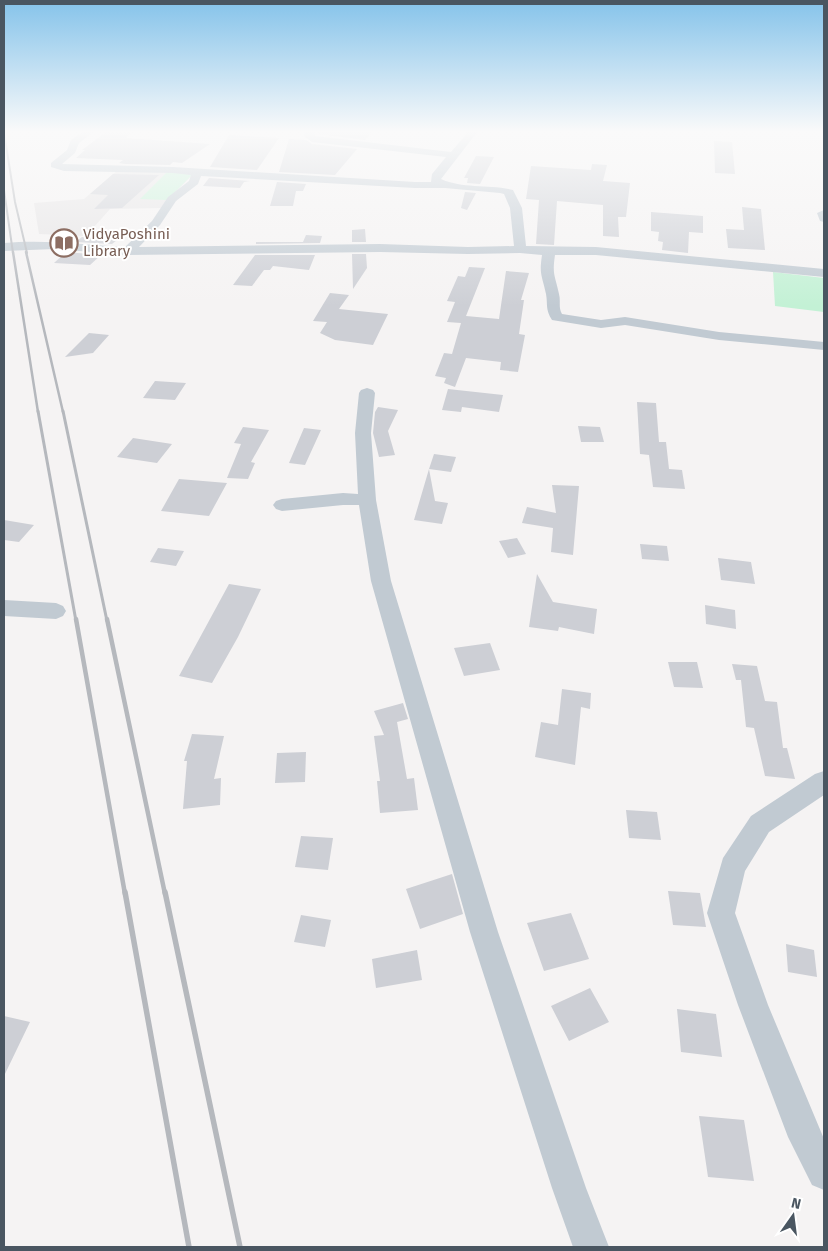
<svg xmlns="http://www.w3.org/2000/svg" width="828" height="1251" font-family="'Fira Sans',sans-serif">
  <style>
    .education { fill: #e6e4e5 }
    .green { fill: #c3f1d5 }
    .building { fill: #cdcfd5 }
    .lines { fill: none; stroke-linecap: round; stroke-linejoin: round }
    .minor { fill: #c1cad2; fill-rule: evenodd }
    .rail-far4 { stroke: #b5b8bd; stroke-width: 2 }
    .rail-far3 { stroke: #b5b8bd; stroke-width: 2.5 }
    .rail-far2 { stroke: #b5b8bd; stroke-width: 3 }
    .rail-far1 { stroke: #b5b8bd; stroke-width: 4.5 }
    .rail { stroke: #b5b8bd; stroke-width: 5.5 }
    .labels { text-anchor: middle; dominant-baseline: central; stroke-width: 4; stroke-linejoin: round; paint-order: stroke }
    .far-education-label { font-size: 15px; fill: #785e54; stroke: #fff; text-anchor: start }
  </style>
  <rect width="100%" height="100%" fill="#f5f3f3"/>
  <!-- education -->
  <path class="education" d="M118,170L193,174L161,208L110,209L86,236L39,234L34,203L84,199Z"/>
  <!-- green -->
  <path class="green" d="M167,172L193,174L167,200L140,199Z
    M773,272L824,278V312L775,306Z"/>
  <!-- building -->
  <path class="building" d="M318,131H373L365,140L318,134Z
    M106,132L131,133L126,138L210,144L182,163L173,162L170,165L125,164L119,163L123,160L76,158L85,150H82Z
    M229,135L279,138L257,170L210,167Z
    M289,139L306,140L312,144L357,149L335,175L279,172Z
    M714,141L732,142L735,174L715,173Z
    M476,156L494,157L480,184L467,183L468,178H464Z
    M592,164L607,165L603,181L630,183L626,217H618L619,237L603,236V205L557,201L554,245L536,244L539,200L526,199L531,166L591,170Z
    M113,174L159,175L122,208L94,209L108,195L90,194Z
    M209,178L250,181L244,182L240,188L203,186Z
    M277,182L306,184L303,191H296L293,206H270Z
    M465,192L476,193L467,210L461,208Z
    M742,207L761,209L765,250L728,248L726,229L744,230Z
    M651,212L703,216V233L689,232L688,253L662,250L663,242L658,241L659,232L651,231Z
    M365,229L366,242H352V230Z
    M306,235L322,236L320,243L256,244V242H303Z
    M82,237L117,240L112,244L76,242Z
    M66,252L101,255L90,265L54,263Z
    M352,254H366L367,268L353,289Z
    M255,255H315L309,270L273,266L270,270H264L252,286L233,285Z
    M469,267L485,268L466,316L499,319L506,271L529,273L521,300H524L519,334L525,335L518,372L500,370L501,362L466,358L455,387L444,383L446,378L435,376L444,353L452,354L461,323L447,322L455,302L447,301L458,276L465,277Z
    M330,293L349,295L339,309L388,314L373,345L335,340L320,333L327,322L313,321Z
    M89,333L109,335L93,353L65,357Z
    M155,381L186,383L175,400L143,398Z
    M448,389L503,395L499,412L462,407L461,412L442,410Z
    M637,402L656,403L659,442H666L669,469L682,470L685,489L653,487L649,455L640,454Z
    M378,407L398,410L388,431L395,455L379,457L373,433L375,412Z
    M578,426L600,427L604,442H581Z
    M243,427L269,430L251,462L255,463L248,479L227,478L241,444L234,443Z
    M304,428L321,430L305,465L289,463Z
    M133,438L172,444L157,463L117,457Z
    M434,454L456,457L451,472L429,469Z
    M429,469L435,501L448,503L442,524L414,520Z
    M179,479L227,483L209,516L161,511Z
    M552,485L579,486L573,555L551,552L553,528L522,523L527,507L556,513Z
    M4,520L34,525L19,542L4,540Z
    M517,538L526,554L508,558L499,541Z
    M640,544L667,546L669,561L642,559Z
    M158,548L184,551L176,566L150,562Z
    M718,558L751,562L755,584L721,580Z
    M537,574L553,602L597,609L594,634L559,627L558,631L529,627Z
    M229,584L261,589L238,637L212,683L179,676Z
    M705,605L735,610L736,629L706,624Z
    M490,643L500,670L464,676L454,648Z
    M668,662H697L703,688L674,687Z
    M732,664L757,666L765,701L777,702L783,748H787L795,779L765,776L754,728L746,727L741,680H736Z
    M562,689L591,693L590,709L581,707L575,765L535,757L541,722L558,725Z
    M403,703L408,719L397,722L407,779L414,778L418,810L380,813L377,781H380L374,736L384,735L374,711Z
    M192,734L224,736L214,779L221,778L220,805L183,809L187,761H184Z
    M306,752L305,782L275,783L277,753Z
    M626,810L657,812L661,840L629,838Z
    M301,836L333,838L328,870L295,867Z
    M452,874L463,914L420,929L406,889Z
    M668,891L700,893L706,927L673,925Z
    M571,913L589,959L544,971L527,923Z
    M301,915L331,920L325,947L294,942Z
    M786,944L814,950L817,977L788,972Z
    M417,950L422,980L376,988L372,959Z
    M590,988L609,1022L569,1041L551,1006Z
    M677,1009L716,1014L722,1057L681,1052Z
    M4,1016L30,1022L4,1076Z
    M699,1116L744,1120L754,1181L708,1177Z"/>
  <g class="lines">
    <!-- minor -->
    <path class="minor" d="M84,131H95L79,143L75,153L62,164L173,167L415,182H431L432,174L446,157L312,142L305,137L303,131H313L315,136L451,152L469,131H478L441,179C463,189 489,184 513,190L522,208L526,246L596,247L824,269V277L596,255H555C552,275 555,275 559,294C561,301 558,307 562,314L601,320L625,317L719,332L824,342V350L719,340L625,325L601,328L552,320C545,309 548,305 546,294C542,275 539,275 542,255L520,253L468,254L380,252L128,255L55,249L4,251V243C45,239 85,245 125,247L152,221L168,197L189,181L191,175L173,173L64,171L51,167V163L67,150L71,140ZM201,176L415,188H445L500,193L504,194L510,208L514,246L468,247L380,244L139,247L160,225L176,201L198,184Z
      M824,210V222L820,221L817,213Z
      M367,388L373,390L375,393L371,433L376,500L391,581L498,932L586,1188L609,1247H573L552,1188L470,932L371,581L359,505H343L282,511L276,509L273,505L276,501L282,499L343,493L358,494L355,433L359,393L361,390Z
      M4,600L56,603L63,606L66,611L63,616L56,619L4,616Z
      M824,771V795L769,832L745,871L735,913L768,1005L824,1139V1190L812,1185L788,1137L738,1005L707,913L723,858L751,816L815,774Z"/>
    <!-- rail-far4 -->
    <path class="rail-far4" d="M4,132L15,202L27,253
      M4,190L13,253"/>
    <!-- rail-far3 -->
    <path class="rail-far3" d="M13,252L38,412
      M26,252L63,412"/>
    <!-- rail-far2 -->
    <path class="rail-far2" d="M38,411L76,621
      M63,411L107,621"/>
    <!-- rail-far1 -->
    <path class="rail-far1" d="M76,619L125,894
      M107,619L165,894"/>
    <!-- rail -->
    <path class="rail" d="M125,892L189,1247
      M165,892L240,1247"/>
  </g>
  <!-- sky -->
  <linearGradient id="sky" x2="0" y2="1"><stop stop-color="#85c3ea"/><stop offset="0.43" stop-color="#fafafa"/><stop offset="1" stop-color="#fafafa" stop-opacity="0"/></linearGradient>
  <rect width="828" height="306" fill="url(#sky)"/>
  <!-- icons -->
  <defs>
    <g id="library-ring" transform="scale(1.4375)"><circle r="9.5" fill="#fff" stroke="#8d6e63" stroke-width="1.5"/><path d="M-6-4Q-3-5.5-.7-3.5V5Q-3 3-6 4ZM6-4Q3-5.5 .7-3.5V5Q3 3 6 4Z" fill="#8d6e63"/></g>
  </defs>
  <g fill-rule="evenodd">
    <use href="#library-ring" x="64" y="243"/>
  </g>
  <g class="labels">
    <!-- far-education labels -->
    <g class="far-education-label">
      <text x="83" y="234">VidyaPoshini<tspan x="83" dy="17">Library</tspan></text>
    </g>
  </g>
  <!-- border -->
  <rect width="828" height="1251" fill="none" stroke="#4a5661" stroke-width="10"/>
  <!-- north arrow -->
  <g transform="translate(793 1216) rotate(14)" stroke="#ffffff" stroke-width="4" paint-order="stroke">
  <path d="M0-4L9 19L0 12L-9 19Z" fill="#4a5661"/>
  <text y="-8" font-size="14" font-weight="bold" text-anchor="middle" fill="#4a5661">N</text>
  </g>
</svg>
